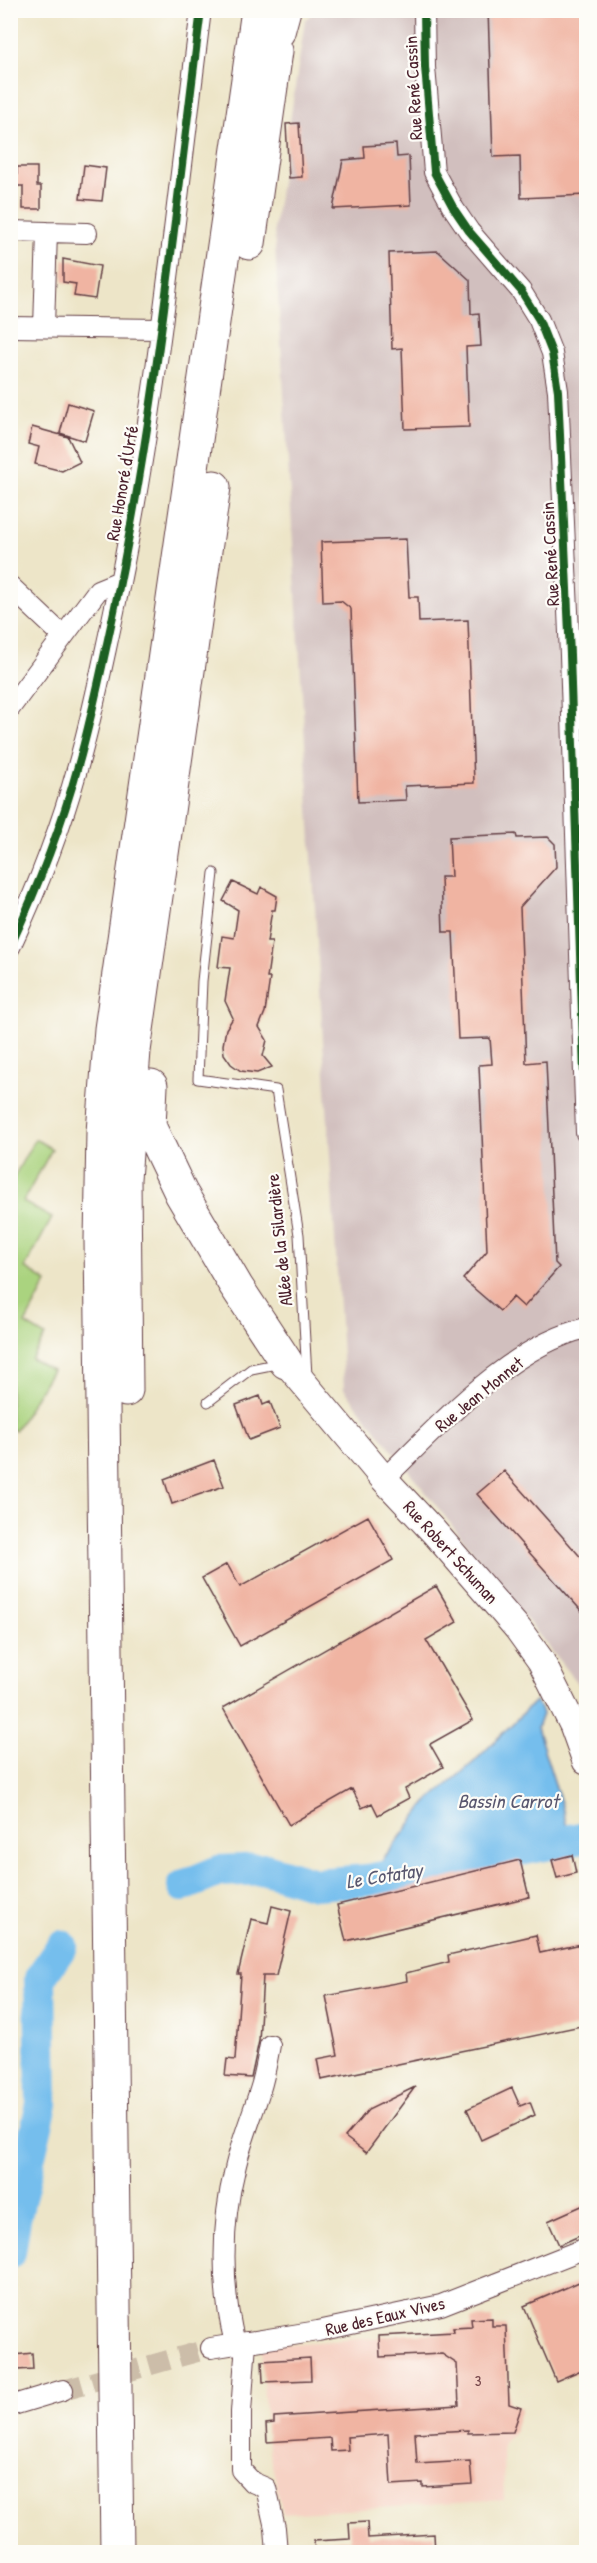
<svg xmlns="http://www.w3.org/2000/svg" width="597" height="2563" font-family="'Patrick Hand',sans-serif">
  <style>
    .built { fill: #f6d2c4 }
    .industrial { fill: #d1bfbe }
    .green { fill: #aad37f; stroke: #7a7955; stroke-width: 1.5 }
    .water { fill: #74beed; stroke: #5f6e8c; stroke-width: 1.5 }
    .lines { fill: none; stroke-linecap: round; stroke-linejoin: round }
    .river { stroke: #74beed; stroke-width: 32 }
    .building { fill: #f0b4a2 }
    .street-tunnel { stroke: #ccbda9; stroke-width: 20; stroke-dasharray: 20 10; stroke-linecap: butt }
    .lane-casing { stroke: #623d43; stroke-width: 11 }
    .street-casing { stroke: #623d43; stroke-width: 22 }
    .secondary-casing { stroke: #623d43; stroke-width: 29 }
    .highway-casing { stroke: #623d43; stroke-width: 35 }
    .lane { stroke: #fff; stroke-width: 9 }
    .street { stroke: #fff; stroke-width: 20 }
    .secondary { stroke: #fff; stroke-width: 27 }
    .highway { stroke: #fff; stroke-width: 33 }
    .cycleway-casing { stroke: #fdfcf7; stroke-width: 11 }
    .cycleway { stroke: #1b5e20; stroke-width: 8 }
    .labels { text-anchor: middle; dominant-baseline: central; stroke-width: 4.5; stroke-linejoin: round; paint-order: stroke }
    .number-label { font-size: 15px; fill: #744449 }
    .street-label { font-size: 18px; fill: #4a1f2b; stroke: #fdfcf7 }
    .water-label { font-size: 20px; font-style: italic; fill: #59576f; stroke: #fdfcf7 }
  </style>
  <rect width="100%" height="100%" fill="#fdfcf7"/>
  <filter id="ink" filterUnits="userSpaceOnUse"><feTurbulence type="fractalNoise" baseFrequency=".0167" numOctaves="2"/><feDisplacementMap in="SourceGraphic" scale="12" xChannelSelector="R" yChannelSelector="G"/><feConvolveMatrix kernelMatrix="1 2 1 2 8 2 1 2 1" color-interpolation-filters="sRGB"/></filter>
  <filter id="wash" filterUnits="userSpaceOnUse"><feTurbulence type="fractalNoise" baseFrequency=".008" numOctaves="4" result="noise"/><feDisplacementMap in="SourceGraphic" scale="24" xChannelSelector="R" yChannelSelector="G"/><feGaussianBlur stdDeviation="1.35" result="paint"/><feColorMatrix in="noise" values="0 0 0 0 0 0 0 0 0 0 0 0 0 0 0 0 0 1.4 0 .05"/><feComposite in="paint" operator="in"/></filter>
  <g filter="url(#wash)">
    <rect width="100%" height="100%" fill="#ede5c8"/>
    <!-- built -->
    <path class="built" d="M492,2318L493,2326H506L509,2404L521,2408L513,2433L503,2445L504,2500L283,2514L267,2442L261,2346L441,2333L454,2339L453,2328L472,2327L471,2319Z"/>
    <!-- industrial -->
    <path class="industrial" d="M316,10L586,11V1703L580,1687L344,1389L274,229L305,20Z"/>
    <!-- green -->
    <path class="green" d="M35,1139L52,1149L23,1202L52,1218L25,1268L47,1282L25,1324L45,1336L31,1359L52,1370L15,1431L10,1428L11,1182Z"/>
    <!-- water -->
    <path class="water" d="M536,1700L542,1714L537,1728L562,1806L570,1840L368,1880L426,1803L475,1761Z"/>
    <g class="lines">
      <!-- river -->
      <path class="river" d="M183,1886L219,1871L266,1869L315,1884L368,1880L586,1837
        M10,2252L15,2219L42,2104L40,1978L62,1946"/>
    </g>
    <g id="blocks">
      <!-- building -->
      <path class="building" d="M488,10H586V195L521,198L520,156L493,157Z
        M299,123L302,177L289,178L286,124Z
        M396,144L397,157L409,156L411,205L333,209L343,160L365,158L364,146Z
        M84,165L106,168L102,201L80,199Z
        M17,167H37V186H41V209H23V186H17Z
        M438,251L470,280L471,314L479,313L481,346L466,347L469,427L405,429L402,348L392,349L389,253Z
        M63,259L100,266L95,299L74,296L76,284L63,282Z
        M68,403L94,411L85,441L60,433Z
        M32,427L68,437L80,462L62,471L35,464L39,447L28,444Z
        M406,539L409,597H418L419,622L468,620L474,783L405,786L406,800L358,802L351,609L341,601L323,602L321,542Z
        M516,834L517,838L548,837L555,844L556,867L520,907L526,1063L546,1061L555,1263L559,1267L524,1307L513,1297L500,1311L463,1279L487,1251L479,1065L492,1064L490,1038L458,1039L453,932H443L441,877H451L449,837Z
        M233,882L258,894L261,887L277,896L275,910H272L267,942H272L267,978H270L265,1012L259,1027L267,1040L263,1056L272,1067L257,1073L241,1071L231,1064L224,1054L223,1045L226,1029L233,1018L225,1001L230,968L218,967L222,936L234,938L238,910L223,901Z
        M260,1396L263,1405L270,1402L280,1428L249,1440L236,1405Z
        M214,1460L224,1486L172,1504L164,1479Z
        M504,1471L586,1563V1616L477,1494Z
        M368,1516L393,1560L240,1646L202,1578L227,1564L240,1587Z
        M436,1586L457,1622L426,1640L473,1720L430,1744L443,1767L405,1789L409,1798L378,1815L372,1803L362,1808L352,1789L289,1825L223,1708Z
        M572,1855L576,1873L557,1878L552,1860Z
        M520,1860L529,1897L346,1941L337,1905Z
        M272,1906L291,1911L276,1976H263L259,2041L251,2078L225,2076L227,2059L235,2060L241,1974H238L251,1919L268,1923Z
        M536,1935L540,1953L586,1943V2025L321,2080L317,2059L338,2055L326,1996L407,1981L406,1973L449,1962L448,1955Z
        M415,2087L366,2153L345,2137L368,2110Z
        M512,2088L520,2106L530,2102L535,2115L481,2140L467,2109Z
        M586,2204V2233L559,2245L548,2221Z
        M586,2279V2368L556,2381L524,2306Z
        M492,2318V2326H506L509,2404L521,2408L513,2432L468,2433V2430L415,2433L417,2464L470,2461L472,2484L423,2487V2483L391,2485L388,2434L347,2437L348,2450L331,2451L330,2438L267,2442L266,2424L274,2423V2417L459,2405L457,2364L442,2354L380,2357L379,2336L454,2332L453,2328L472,2327L471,2319Z
        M32,2353L33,2369L17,2370L15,2355Z
        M310,2358L311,2380L263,2382L262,2361Z
        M367,2522L368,2538L434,2534L435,2553H315L314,2541L350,2539L349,2523Z"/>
    </g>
  </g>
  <g filter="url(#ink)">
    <use href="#blocks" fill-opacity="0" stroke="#623d43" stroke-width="1.5"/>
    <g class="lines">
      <!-- street-tunnel -->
      <path class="street-tunnel" d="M63,2390L211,2348"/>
      <!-- lane casing -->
      <g class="lane-casing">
        <path id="lane" d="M214,873L202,981L198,1079L276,1090L299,1235L307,1376
          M208,1402L251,1369L281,1363"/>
      </g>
      <!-- street casing -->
      <g class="street-casing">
        <path id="street" d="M424,10L425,67L434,172L454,209L469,231L521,291L539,320L552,353L558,391L570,655L586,1133
          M10,231L47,232L44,327
          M47,232L87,233
          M10,327L161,329
          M10,586L63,636
          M10,708L98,590L120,581
          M10,947C37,889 61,828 78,766C92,717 102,666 113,616C156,416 175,213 201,10
          M384,1479C441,1424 508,1347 586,1328
          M246,2342L241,2412V2470L252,2482L266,2488L275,2528L277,2552
          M235,2343C221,2289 221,2224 235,2169C241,2142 252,2116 260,2090C265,2075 267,2060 270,2045
          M211,2348L318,2331L441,2305L586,2248
          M10,2406L63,2390"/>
      </g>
      <!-- secondary casing -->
      <g class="secondary-casing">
        <path id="secondary" d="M286,1362L384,1479L434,1532L518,1629L541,1661L573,1725L586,1761"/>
      </g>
      <!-- highway casing -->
      <g class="highway-casing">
        <path id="highway" d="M278,32L284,10
          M249,243L276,51
          M151,1086L149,1126L181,1193L236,1286L286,1362
          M126,1390L124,1179L134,1051L214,487
          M117,2552L101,1240L103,1132L111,1029L258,10"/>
      </g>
      <!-- lane -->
      <use href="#lane" class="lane"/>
      <!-- street -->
      <use href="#street" class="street"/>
      <!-- secondary -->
      <use href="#secondary" class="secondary"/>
      <!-- highway -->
      <use href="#highway" class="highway"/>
      <!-- cycleway casing -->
      <g class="cycleway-casing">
        <path id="cycleway" d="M424,10L425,67L434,172L454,209L469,231L521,291L539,320L552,353L558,391L570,655L586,1133
          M10,947C37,889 61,828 78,766C92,717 102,666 113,616C156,416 175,213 201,10"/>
      </g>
      <!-- cycleway -->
      <use href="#cycleway" class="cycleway"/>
    </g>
  </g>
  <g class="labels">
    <!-- number labels -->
    <g class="number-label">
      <text x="478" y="2380">3</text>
    </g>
    <!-- street labels -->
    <g class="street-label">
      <text transform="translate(413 88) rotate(-93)">Rue René Cassin</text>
      <text transform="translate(122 483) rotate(-80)">Rue Honoré d'Urfé</text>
      <text transform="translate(550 554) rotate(-93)">Rue René Cassin</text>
      <text transform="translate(279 1240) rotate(-96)">Allée de la Silardière</text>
      <text transform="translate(479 1394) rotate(-39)">Rue Jean Monnet</text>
      <text transform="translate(451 1552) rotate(48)">Rue Robert Schuman</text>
      <text transform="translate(385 2316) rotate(-13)">Rue des Eaux Vives</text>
    </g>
    <!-- water labels -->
    <g class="water-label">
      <text x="508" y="1800">Bassin Carrot</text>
      <text transform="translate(384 1875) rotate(-9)">Le Cotatay</text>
    </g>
  </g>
  <!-- margin -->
  <rect width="597" height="2563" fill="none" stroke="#fdfcf7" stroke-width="36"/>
</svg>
